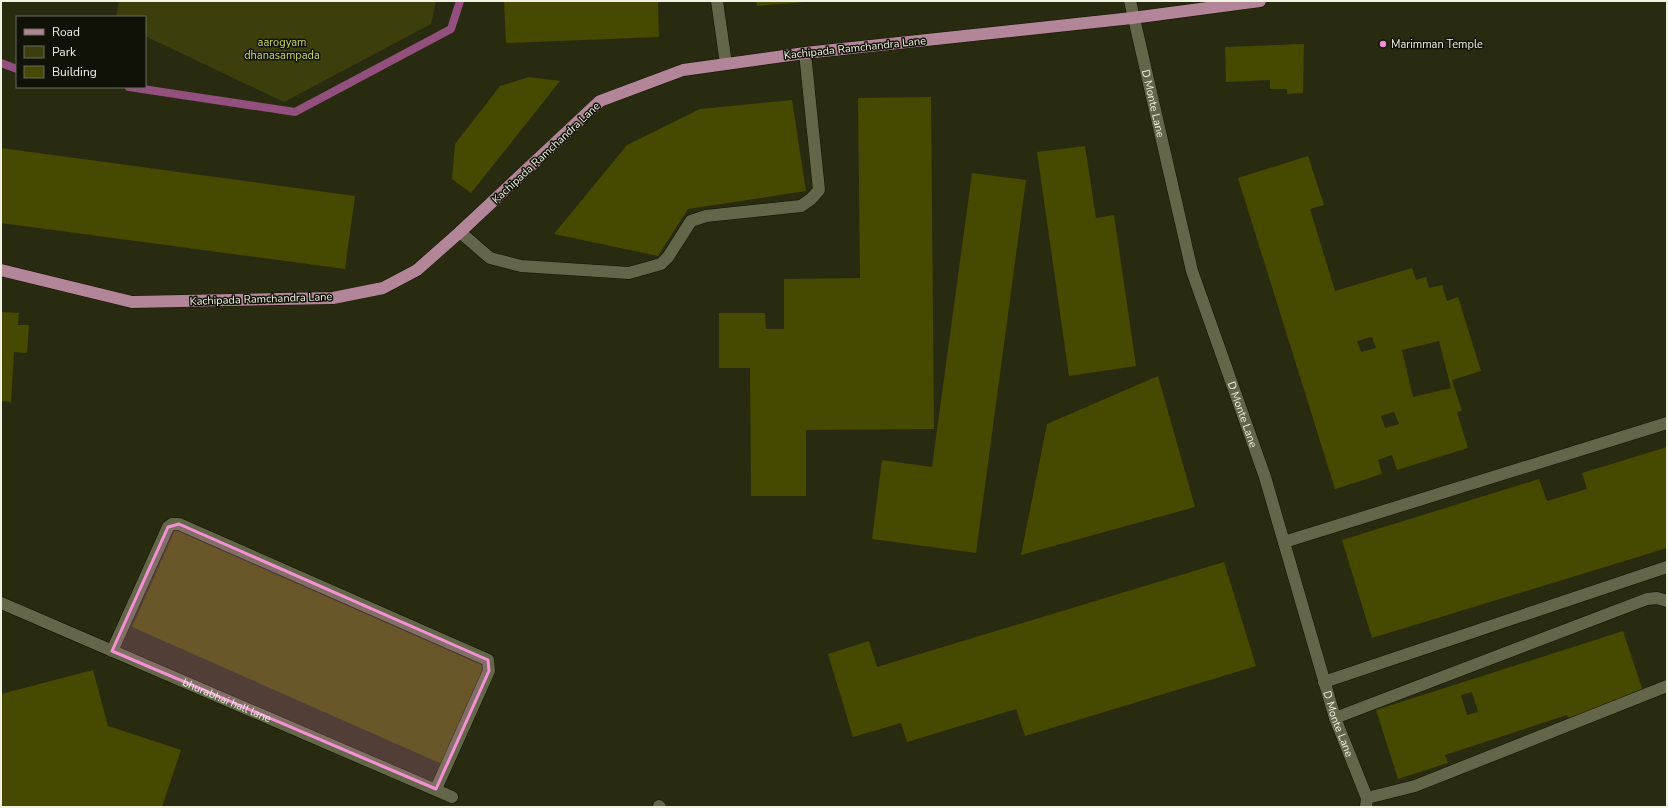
<svg xmlns="http://www.w3.org/2000/svg" width="1668" height="808" font-family="'Nunito Sans',sans-serif">
  <style>
    .green { fill: #3c3f0c }
    .lines { fill: none; stroke-linecap: round; stroke-linejoin: round }
    .stream { stroke: #934f7e; stroke-width: 8 }
    .building { fill: #464900; fill-rule: evenodd }
    .minor-casing { stroke: #121300; stroke-width: 13 }
    .major-casing { stroke: #121300; stroke-width: 13 }
    .minor { stroke: #64664a; stroke-width: 12 }
    .major { stroke: #b38599; stroke-width: 12 }
    .marked { fill: #f491d4; fill-opacity: 0.2; stroke: #f491d4; stroke-width: 3; stroke-linejoin: round }
    .poi-dot { fill: #f491d4; stroke: #111207; stroke-width: 1.5 }
    .labels { text-anchor: middle; dominant-baseline: central; stroke-width: 3; stroke-linejoin: round; paint-order: stroke }
    .park-label { font-size: 11px; fill: #cfd865; stroke: #111207 }
    .poi-label { font-size: 11px; fill: #f0f2e2; stroke: #111207; text-anchor: start }
    .street-label { font-size: 11px; fill: #f0f2e2; stroke: #111207 }
  </style>
  <rect width="100%" height="100%" fill="#292b11"/>
  <!-- green -->
  <path class="green" d="M119,1H436L431,24L284,102L145,36V17H116Z"/>
  <g class="lines">
    <!-- stream -->
    <path class="stream" d="M1,63L17,69
      M129,87L295,112L451,29L460,1"/>
  </g>
  <!-- building -->
  <path class="building" d="M504,1H658L659,37L506,43Z
    M756,1H804V2L757,6Z
    M1304,44L1303,93L1287,94V89H1270V80L1226,82L1225,47Z
    M529,77L560,81L471,193L452,179L455,144L500,86Z
    M931,97L934,429L806,430V496H751L750,368H719V313H765L766,329H784V279L860,278L858,98Z
    M792,100L806,191L688,209L658,256L554,234L627,145L700,109Z
    M1085,146L1096,218L1114,215L1136,366L1069,376L1037,152Z
    M1,148L355,196L345,269L1,223Z
    M1308,156L1324,205L1310,209L1335,291L1412,268L1416,280L1426,277L1429,288L1442,285L1447,301L1458,297L1481,371L1452,380L1462,411L1457,412L1468,448L1397,470L1392,455L1378,460L1382,474L1335,489L1238,178ZM1372,337L1376,348L1361,352L1357,341ZM1439,341L1451,388L1413,397L1402,350ZM1394,412L1399,424L1385,428L1381,416Z
    M972,173L1026,180L976,553L872,539L882,460L932,467Z
    M1,312L19,313L18,325H29L27,353L14,352L11,402L1,401Z
    M1158,376L1195,507L1021,555L1047,424Z
    M1667,447V548L1372,638L1342,540L1539,479L1547,501L1587,489L1582,473Z
    M175,530L486,667L442,764L132,627Z
    M1224,562L1256,666L1025,736L1016,709L907,742L901,723L853,737L828,654L869,641L877,667Z
    M1623,631L1644,694L1568,718L1567,715L1445,755L1448,763L1398,779L1376,710ZM1472,692L1478,712L1467,715L1461,695Z
    M93,670L108,726L181,750L162,807H1V694Z"/>
  <g class="lines">
    <!-- minor casing -->
    <g class="minor-casing">
      <g id="minor">
        <path d="M717,1L726,64"/>
        <path id="s1" d="M1130,1L1192,271L1265,477L1335,718L1367,798L1366,807"/>
        <path d="M460,232L490,258L521,266L629,273L661,264L668,257L691,221L706,216L801,206L811,199L819,190L805,53"/>
        <path d="M1284,542L1667,423"/>
        <path id="s2" d="M1,603L452,797"/>
        <path d="M112,651L168,527L172,524H179L488,660L489,671L436,789"/>
        <path d="M1324,682L1667,567"/>
        <path d="M1335,718L1647,599L1657,598L1667,601"/>
        <path d="M1367,798L1415,786L1667,686"/>
        <path d="M659,806L660,807"/>
      </g>
    </g>
    <!-- major casing -->
    <g class="major-casing">
      <path id="major" d="M1,270L132,302L333,298L383,288L417,270L460,232L600,101L683,70L805,53L1132,18L1260,1"/>
    </g>
    <!-- minor -->
    <use href="#minor" class="minor"/>
    <!-- major -->
    <use href="#major" class="major"/>
  </g>
  <!-- marked area -->
  <path class="marked" d="M179,524L488,660L489,671L436,789L112,651L168,527Z"/>
  <!-- markers -->
  <circle class="poi-dot" cx="1383" cy="44" r="4"/>
  <g class="labels">
    <!-- park labels -->
    <g class="park-label">
      <text x="282" y="42">aarogyam<tspan x="282" dy="13">dhanasampada</tspan></text>
    </g>
    <!-- poi labels -->
    <g class="poi-label">
      <text x="1391" y="44">Marimman Temple</text>
    </g>
    <!-- street labels -->
    <g class="street-label">
      <text transform="translate(855 48) rotate(-6)">Kachipada Ramchandra Lane</text>
      <text stroke="none"><textPath href="#s1" startOffset="105">D Monte Lane</textPath></text>
      <text transform="translate(546 153) rotate(-43)">Kachipada Ramchandra Lane</text>
      <text transform="translate(261 299) rotate(-2)">Kachipada Ramchandra Lane</text>
      <text stroke="none"><textPath href="#s1" startOffset="429">D Monte Lane</textPath></text>
      <text stroke="none"><textPath href="#s2" startOffset="246">bhurabhai hall lane</textPath></text>
      <text stroke="none"><textPath href="#s1" startOffset="753">D Monte Lane</textPath></text>
    </g>
  </g>
  <!-- border -->
  <rect width="1668" height="808" fill="none" stroke="#f0f2e2" stroke-width="4"/>
  <!-- legend -->
  <rect x="16" y="16" width="130" height="72" fill="#111207" stroke="#6a6c5f"/>
  <rect x="24" y="29" width="20" height="6" fill="#b38599" stroke="#6a6c5f"/>
  <text x="52" y="36" font-size="12" fill="#f0f2e2">Road</text>
  <rect x="24" y="46" width="20" height="12" fill="#3c3f0c" stroke="#6a6c5f"/>
  <text x="52" y="56" font-size="12" fill="#f0f2e2">Park</text>
  <rect x="24" y="66" width="20" height="12" fill="#464900" stroke="#6a6c5f"/>
  <text x="52" y="76" font-size="12" fill="#f0f2e2">Building</text>
</svg>
